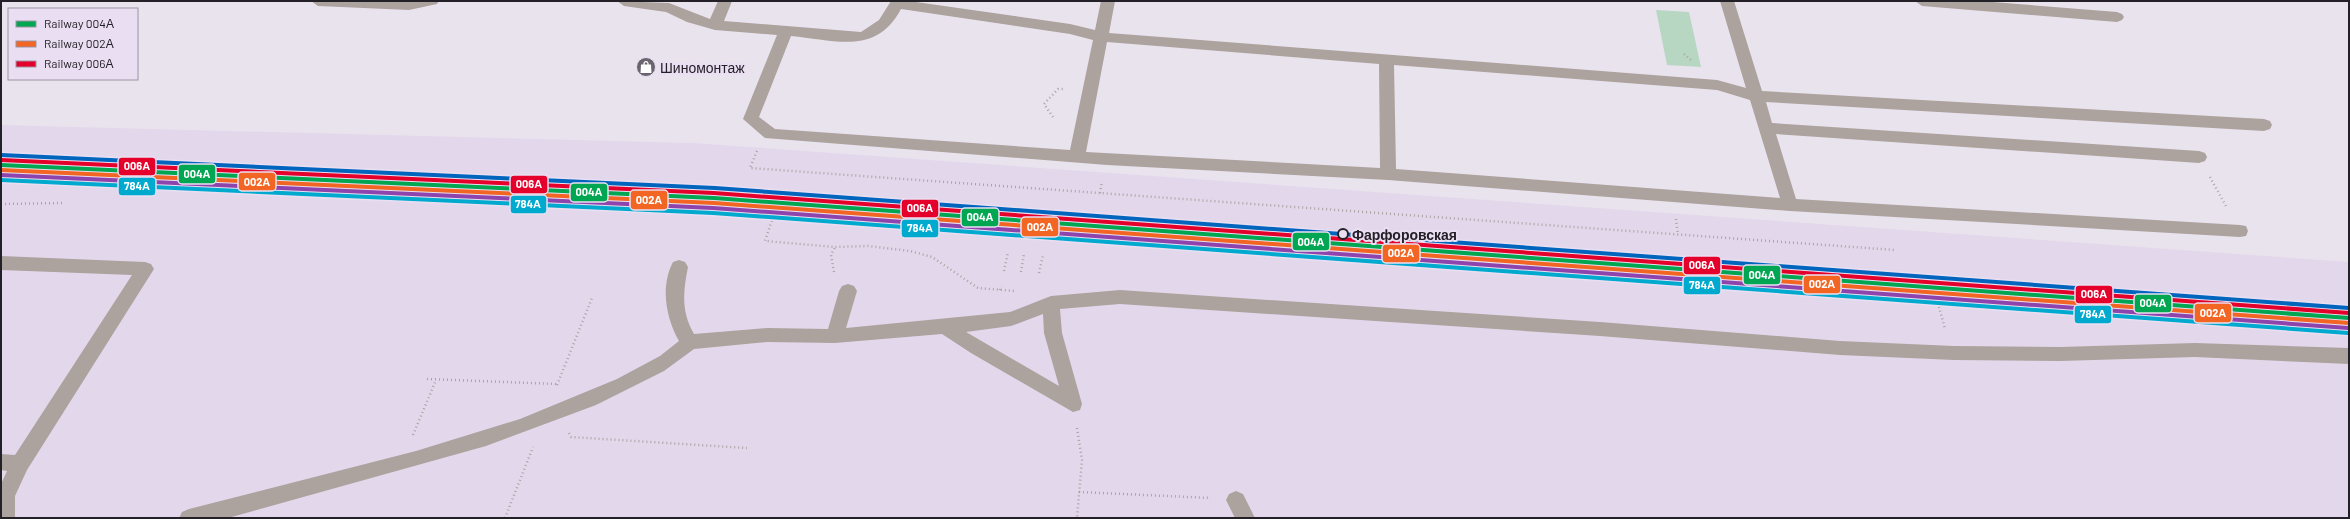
<svg xmlns="http://www.w3.org/2000/svg" width="2350" height="519" font-family="Barlow,sans-serif">
  <style>
    .built { fill: #e3d8eb }
    .green { fill: #b7d7c3 }
    .lines { fill: none; stroke-linecap: round; stroke-linejoin: round }
    .path { stroke: #aba3a3; stroke-width: 2.5; stroke-dasharray: 1 3; stroke-linecap: butt }
    .lane { fill: #aca29e; fill-rule: evenodd }
    .rail-1-casing { stroke: #eadff2; stroke-width: 7 }
    .rail-2-casing { stroke: #eadff2; stroke-width: 7 }
    .rail-3-casing { stroke: #eadff2; stroke-width: 7 }
    .rail-4-casing { stroke: #eadff2; stroke-width: 7 }
    .rail-5-casing { stroke: #eadff2; stroke-width: 7 }
    .rail-6-casing { stroke: #eadff2; stroke-width: 7 }
    .rail-1 { stroke: #00a651; stroke-width: 4 }
    .rail-2 { stroke: #f26522; stroke-width: 4 }
    .rail-3 { stroke: #e4002b; stroke-width: 4 }
    .rail-4 { stroke: #8e44ad; stroke-width: 4 }
    .rail-5 { stroke: #0065bd; stroke-width: 4 }
    .rail-6 { stroke: #00a9ce; stroke-width: 4 }
    .stop-dot { fill: #eadff2; stroke: #242027; stroke-width: 2 }
    .labels { text-anchor: middle; dominant-baseline: central; stroke-width: 4; stroke-linejoin: round; paint-order: stroke }
    .poi-label { font-size: 14px; fill: #242027; stroke: #eadff2; text-anchor: start }
    .stop-label { font-size: 14px; font-weight: bold; fill: #242027; stroke: #eadff2; text-anchor: start }
    .line-badge { stroke: #eadff2; stroke-width: 1.5 }
    .badge-label { font-size: 11px; text-anchor: middle; font-weight: bold; fill: #fff }
  </style>
  <rect width="100%" height="100%" fill="#e9e3ee"/>
  <!-- built -->
  <path class="built" d="M1,125L693,143L2349,262V518H1Z"/>
  <!-- green -->
  <path class="green" d="M1656,10L1689,12L1701,67L1667,65Z"/>
  <g class="lines">
    <!-- path -->
    <path class="path" d="M1684,54L1691,60
      M1053,117L1044,104L1058,89H1065
      M757,151L750,168L1895,250
      M2210,177L2227,208
      M1100,193L1102,181
      M1,204L62,203
      M716,213L1943,303
      M773,217L765,241L835,247L868,246L910,251L932,257L978,288L1015,291
      M1676,219L1678,235
      M1004,271L1008,252
      M834,272L831,255L835,247
      M1021,272L1024,254
      M1039,273L1043,255
      M1000,290L1001,286
      M1938,303L1945,329
      M427,379L557,384
      M557,385L592,298
      M1077,428L1082,460L1077,518
      M569,433L571,437L747,448
      M413,435L436,380
      M1079,492L1211,498
      M505,518L533,447"/>
    <!-- lane -->
    <path class="lane" d="M311,1H439L437,4L409,10L318,6Z
      M617,1L669,3L710,19L718,1H732L724,21L861,32L879,20L891,1H909L1070,24L1095,30L1101,1H1115L1109,33L1717,80L1746,88L1720,1H1734L1762,91L2264,119L2270,121L2272,125L2270,129L2264,131L1766,102L1772,123L2199,151L2205,153L2207,157L2205,161L2199,163L1776,134L1796,199L2240,225L2246,226L2248,231L2246,236L2240,237L1790,211L1388,180L1107,165L765,138L743,119L777,35L715,30L687,22L666,12L624,6ZM901,9L1070,34L1093,40L1070,150L775,129L759,117L791,36C835,40 876,56 901,9ZM1107,42L1379,64L1380,168L1086,152ZM1394,65L1717,90L1750,100L1780,198L1396,169Z
      M1915,1H1980L2117,12L2122,14L2124,17L2122,20L2117,22L1922,6Z
      M1,256L145,262L151,264L154,269L27,470L15,496V518H1V484L7,471L1,470V454L15,455L132,275L1,270Z
      M679,260L685,262L688,267C683,292 681,312 694,334L767,328L828,329L839,291L842,286L848,284L854,286L857,291L846,328L1010,312L1051,296L1120,290L1600,322L1840,341L1954,346L2060,347L2195,343L2349,348V364L2195,357L2060,361L1954,360L1840,355L1600,336L1120,304L1060,309L1062,333L1082,404L1080,410L1073,412L971,353L942,334L835,343L767,342L694,349L664,371L596,405L486,446L228,518H179L182,512L189,509L416,451L520,419L617,379L660,356L679,341C666,318 660,287 673,262ZM1043,314L1044,333L1059,386L966,332L1011,326Z
      M1236,491L1243,494L1255,518H1235L1226,500L1229,494Z"/>
    <!-- rail-1 casing -->
    <g class="rail-1-casing">
      <path id="rail-1" d="M1,165L714,198L2349,318"/>
    </g>
    <!-- rail-2 casing -->
    <g class="rail-2-casing">
      <path id="rail-2" d="M1,170L714,203L2349,323"/>
    </g>
    <!-- rail-3 casing -->
    <g class="rail-3-casing">
      <path id="rail-3" d="M1,160L714,193L2349,313"/>
    </g>
    <!-- rail-4 casing -->
    <g class="rail-4-casing">
      <path id="rail-4" d="M1,175L713,208L2348,328"/>
    </g>
    <!-- rail-5 casing -->
    <g class="rail-5-casing">
      <path id="rail-5" d="M1,155L715,188L2349,308"/>
    </g>
    <!-- rail-6 casing -->
    <g class="rail-6-casing">
      <path id="rail-6" d="M1,180L713,213L2348,333"/>
    </g>
    <!-- rail-1 -->
    <use href="#rail-1" class="rail-1"/>
    <!-- rail-2 -->
    <use href="#rail-2" class="rail-2"/>
    <!-- rail-3 -->
    <use href="#rail-3" class="rail-3"/>
    <!-- rail-4 -->
    <use href="#rail-4" class="rail-4"/>
    <!-- rail-5 -->
    <use href="#rail-5" class="rail-5"/>
    <!-- rail-6 -->
    <use href="#rail-6" class="rail-6"/>
  </g>
  <!-- icons -->
  <defs>
    <g id="shop-disc" transform="scale(1)"><circle r="9.5" fill="#69646d" stroke="#eadff2"/><path d="M-5-2.5h2.3a2.7 3.5 0 0 1 5.4 0H5L5.5 6h-11ZM-1.5-2.5h3a1.5 2.3 0 0 0-3 0Z" fill="#fff"/></g>
  </defs>
  <g fill-rule="evenodd">
    <use href="#shop-disc" x="646" y="67"/>
  </g>
  <!-- markers -->
  <circle class="stop-dot" cx="1343" cy="234" r="5"/>
  <g class="labels">
    <!-- poi labels -->
    <g class="poi-label">
      <text x="660" y="67">Шиномонтаж</text>
    </g>
    <!-- stop labels -->
    <g class="stop-label">
      <text x="1352" y="234">Фарфоровская</text>
    </g>
  </g>
  <g class="line-badge">
    <rect x="118" y="157" width="38" height="19" rx="4" fill="#e4002b"/>
    <rect x="178" y="164" width="38" height="20" rx="4" fill="#00a651"/>
    <rect x="238" y="172" width="38" height="19" rx="4" fill="#f26522"/>
    <rect x="510" y="175" width="38" height="19" rx="4" fill="#e4002b"/>
    <rect x="118" y="177" width="38" height="19" rx="4" fill="#00a9ce"/>
    <rect x="570" y="183" width="38" height="19" rx="4" fill="#00a651"/>
    <rect x="630" y="190" width="38" height="20" rx="4" fill="#f26522"/>
    <rect x="510" y="195" width="37" height="19" rx="4" fill="#00a9ce"/>
    <rect x="901" y="199" width="38" height="19" rx="4" fill="#e4002b"/>
    <rect x="961" y="208" width="38" height="19" rx="4" fill="#00a651"/>
    <rect x="1021" y="217" width="38" height="20" rx="4" fill="#f26522"/>
    <rect x="901" y="219" width="38" height="19" rx="4" fill="#00a9ce"/>
    <rect x="1292" y="232" width="38" height="19" rx="4" fill="#00a651"/>
    <rect x="1382" y="244" width="38" height="19" rx="4" fill="#f26522"/>
    <rect x="1683" y="256" width="38" height="19" rx="4" fill="#e4002b"/>
    <rect x="1743" y="265" width="38" height="20" rx="4" fill="#00a651"/>
    <rect x="1803" y="275" width="38" height="19" rx="4" fill="#f26522"/>
    <rect x="1683" y="276" width="38" height="19" rx="4" fill="#00a9ce"/>
    <rect x="2075" y="285" width="38" height="19" rx="4" fill="#e4002b"/>
    <rect x="2134" y="294" width="38" height="19" rx="4" fill="#00a651"/>
    <rect x="2194" y="303" width="38" height="20" rx="4" fill="#f26522"/>
    <rect x="2074" y="305" width="38" height="19" rx="4" fill="#00a9ce"/>
  </g>
  <g class="badge-label">
    <text x="137" y="170">006А</text>
    <text x="197" y="178">004А</text>
    <text x="257" y="186">002А</text>
    <text x="529" y="188">006А</text>
    <text x="137" y="190">784А</text>
    <text x="589" y="196">004А</text>
    <text x="649" y="204">002А</text>
    <text x="528" y="208">784А</text>
    <text x="920" y="212">006А</text>
    <text x="980" y="221">004А</text>
    <text x="1040" y="231">002А</text>
    <text x="920" y="232">784А</text>
    <text x="1311" y="246">004А</text>
    <text x="1401" y="257">002А</text>
    <text x="1702" y="269">006А</text>
    <text x="1762" y="279">004А</text>
    <text x="1822" y="288">002А</text>
    <text x="1702" y="289">784А</text>
    <text x="2094" y="298">006А</text>
    <text x="2153" y="307">004А</text>
    <text x="2213" y="317">002А</text>
    <text x="2093" y="318">784А</text>
  </g>
  <!-- border -->
  <rect width="2350" height="519" fill="none" stroke="#242027" stroke-width="4"/>
  <!-- legend -->
  <rect x="8" y="8" width="130" height="72" fill="#eadff2" stroke="#9b93a1"/>
  <rect x="16" y="21" width="20" height="6" fill="#00a651" stroke="#9b93a1"/>
  <text x="44" y="28" font-size="12" fill="#242027">Railway 004А</text>
  <rect x="16" y="41" width="20" height="6" fill="#f26522" stroke="#9b93a1"/>
  <text x="44" y="48" font-size="12" fill="#242027">Railway 002А</text>
  <rect x="16" y="61" width="20" height="6" fill="#e4002b" stroke="#9b93a1"/>
  <text x="44" y="68" font-size="12" fill="#242027">Railway 006А</text>
</svg>
